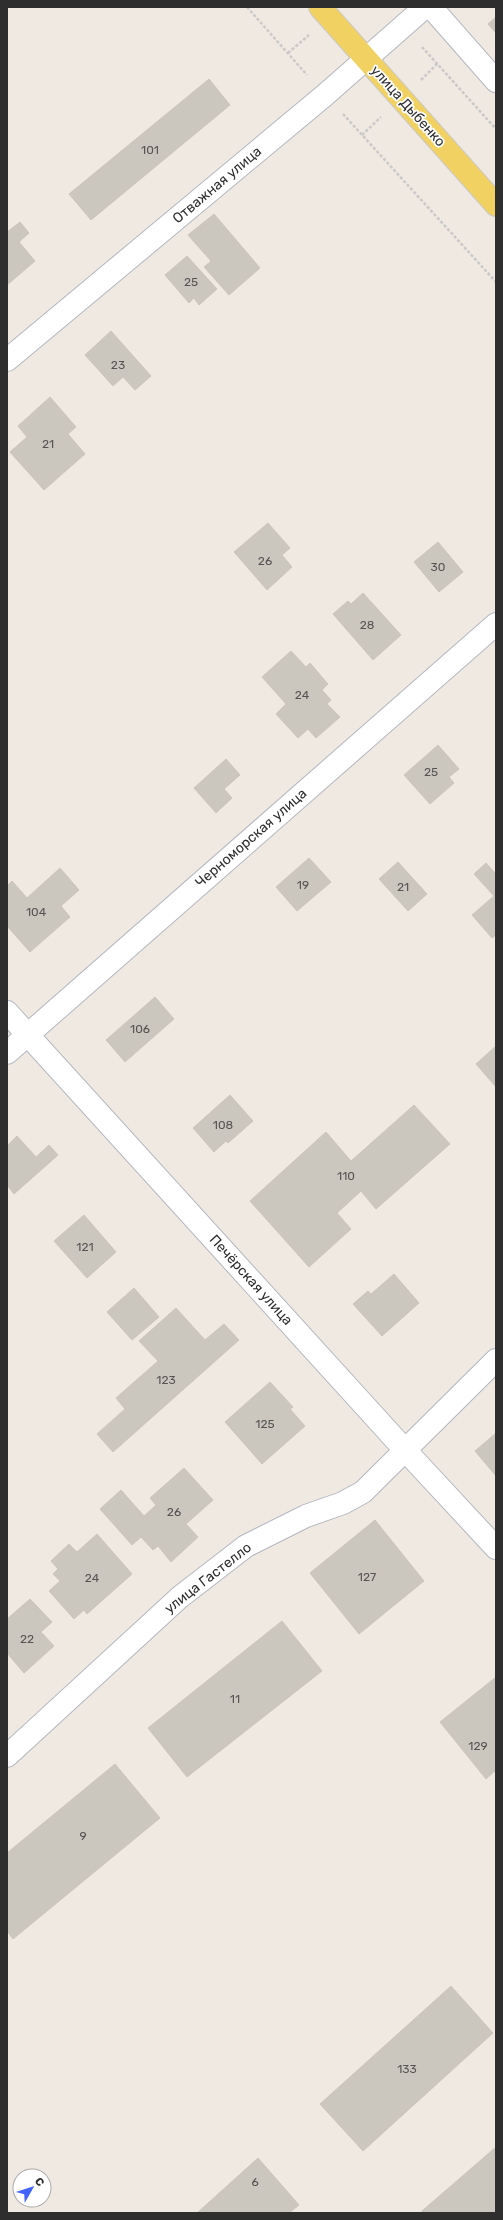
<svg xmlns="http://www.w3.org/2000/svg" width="503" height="2220" font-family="Rubik,sans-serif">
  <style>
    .building { fill: #cbc7bf; stroke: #cbc5ba }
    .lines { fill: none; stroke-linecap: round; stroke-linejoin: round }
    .minor-casing { stroke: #b4b7c1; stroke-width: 24 }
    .major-casing { stroke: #c9c9c9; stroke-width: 24 }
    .path { stroke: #c9c9c9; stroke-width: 2.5; stroke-dasharray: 3 2; stroke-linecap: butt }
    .minor { stroke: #fff; stroke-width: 22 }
    .major { stroke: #f2d163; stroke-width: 22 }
    .labels { text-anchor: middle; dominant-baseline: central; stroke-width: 3.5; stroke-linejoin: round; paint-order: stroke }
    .number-label { font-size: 12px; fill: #555452 }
    .street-label { font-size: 14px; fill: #2e2e2e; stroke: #fff }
  </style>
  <rect width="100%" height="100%" fill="#efe9e1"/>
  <!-- building -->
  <path class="building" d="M496,17V33L488,24Z
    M209,79L230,105L91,220L69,194Z
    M214,214L260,268L229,295L204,267L211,261L188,235Z
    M20,222L29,233L19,242L35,261L7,285V232Z
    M187,256L217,289L199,305L194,298L189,303L165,275Z
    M111,331L151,376L135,390L123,377L113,386L85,355Z
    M50,397L76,427L68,434L85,454L44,490L10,452L27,437L18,426Z
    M268,523L290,548L282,555L292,567L267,590L234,552Z
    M438,542L463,572L439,592L414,562Z
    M363,593L401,635L373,660L333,614L348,601L351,604Z
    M291,651L306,667L310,663L328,684L322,690L331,700L327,704L340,717L316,738L308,729L298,738L276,714L286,704L262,677Z
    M438,745L459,769L449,777L454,783L430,804L404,775Z
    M226,759L240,775L224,789L232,798L216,813L194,788Z
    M309,858L331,882L297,911L276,887Z
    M398,862L427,894L408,911L379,879Z
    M486,863L496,874V935L492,938L472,915L494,896L474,874Z
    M60,868L79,890L61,906L70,917L30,952L7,926V886L12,881L27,898Z
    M155,997L174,1019L125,1062L106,1040Z
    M496,1046V1087L476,1064Z
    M230,1095L253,1121L228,1143L226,1141L214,1152L193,1128Z
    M414,1105L450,1144L376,1209L361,1191L337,1213L351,1229L309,1267L250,1201L326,1132L351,1161Z
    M17,1136L36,1157L49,1145L58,1155L14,1194L7,1185V1146Z
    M84,1215L116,1252L87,1278L54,1241Z
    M394,1274L419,1303L382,1336L353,1304L368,1291L371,1294Z
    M134,1288L159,1317L132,1340L107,1312Z
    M176,1308L205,1340L224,1324L239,1340L113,1452L97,1434L125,1409L116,1398L158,1361L139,1341Z
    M270,1382L293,1407L290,1409L305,1426L262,1464L225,1422Z
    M496,1433V1476L475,1451Z
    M184,1468L213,1500L186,1524L198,1537L171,1562L158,1546L153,1550L141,1537L132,1545L100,1509L121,1490L144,1516L156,1505L150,1498Z
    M375,1520L424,1581L359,1634L310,1573Z
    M97,1534L132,1574L87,1614L84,1610L74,1619L49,1591L60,1581L53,1574L58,1569L51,1561L69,1544L77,1552Z
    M30,1599L52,1622L41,1632L54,1646L24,1673L7,1653V1619Z
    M282,1621L322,1671L187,1777L148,1728Z
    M496,1677V1770L486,1779L440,1722Z
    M115,1764L160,1818L13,1939L7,1931V1853Z
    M451,1986L493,2033L363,2151L320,2104Z
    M496,2147V2213H423L422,2211Z
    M258,2158L299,2205L289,2213H197Z"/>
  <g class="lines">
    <!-- minor casing -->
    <g class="minor-casing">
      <path id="minor" d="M431,7L496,81
        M7,360L325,95L425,7
        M7,1012L405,1450L496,1548
        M7,1053L496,624
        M7,1756L180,1597L246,1546L306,1516L343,1503L363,1492L496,1360"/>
    </g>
    <!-- major casing -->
    <g class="major-casing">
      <path id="major" d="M320,7L496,205"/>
    </g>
    <!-- path -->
    <path class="path" d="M247,7L307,75
      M422,47L496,129
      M288,53L309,35
      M421,80L438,63
      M343,114L496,282
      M362,135L381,117"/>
    <!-- minor -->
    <use href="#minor" class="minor"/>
    <!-- major -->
    <use href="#major" class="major"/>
  </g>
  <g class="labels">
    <!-- number labels -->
    <g class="number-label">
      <text x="150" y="150">101</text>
      <text x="191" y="282">25</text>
      <text x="118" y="365">23</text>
      <text x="48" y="444">21</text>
      <text x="265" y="561">26</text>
      <text x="438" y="567">30</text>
      <text x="367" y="625">28</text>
      <text x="302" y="695">24</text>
      <text x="431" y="772">25</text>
      <text x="303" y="885">19</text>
      <text x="403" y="887">21</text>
      <text x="36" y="912">104</text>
      <text x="140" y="1029">106</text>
      <text x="223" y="1125">108</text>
      <text x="346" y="1176">110</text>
      <text x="85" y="1247">121</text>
      <text x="166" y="1380">123</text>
      <text x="265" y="1424">125</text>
      <text x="174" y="1512">26</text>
      <text x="367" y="1577">127</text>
      <text x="92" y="1578">24</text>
      <text x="27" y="1639">22</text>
      <text x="235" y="1699">11</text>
      <text x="478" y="1746">129</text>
      <text x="83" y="1836">9</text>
      <text x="407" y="2069">133</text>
      <text x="255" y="2182">6</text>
    </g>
    <!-- street labels -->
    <g class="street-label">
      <text transform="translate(408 106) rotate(48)">улица Дыбенко</text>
      <text transform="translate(217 185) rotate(-40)">Отважная улица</text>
      <text transform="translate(251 838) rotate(-41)">Черноморская улица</text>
      <text transform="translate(251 1280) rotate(48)">Печёрская улица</text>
      <text transform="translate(208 1578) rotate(-38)">улица Гастелло</text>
    </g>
  </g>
  <!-- border -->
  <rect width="503" height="2220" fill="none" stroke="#2e2e2e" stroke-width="16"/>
  <!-- north arrow -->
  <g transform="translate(32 2188) rotate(51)"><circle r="19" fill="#ffffff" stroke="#ababab"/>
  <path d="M0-3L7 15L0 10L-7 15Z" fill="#4264fb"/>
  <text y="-6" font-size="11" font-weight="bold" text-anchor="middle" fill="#2e2e2e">С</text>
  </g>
</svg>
